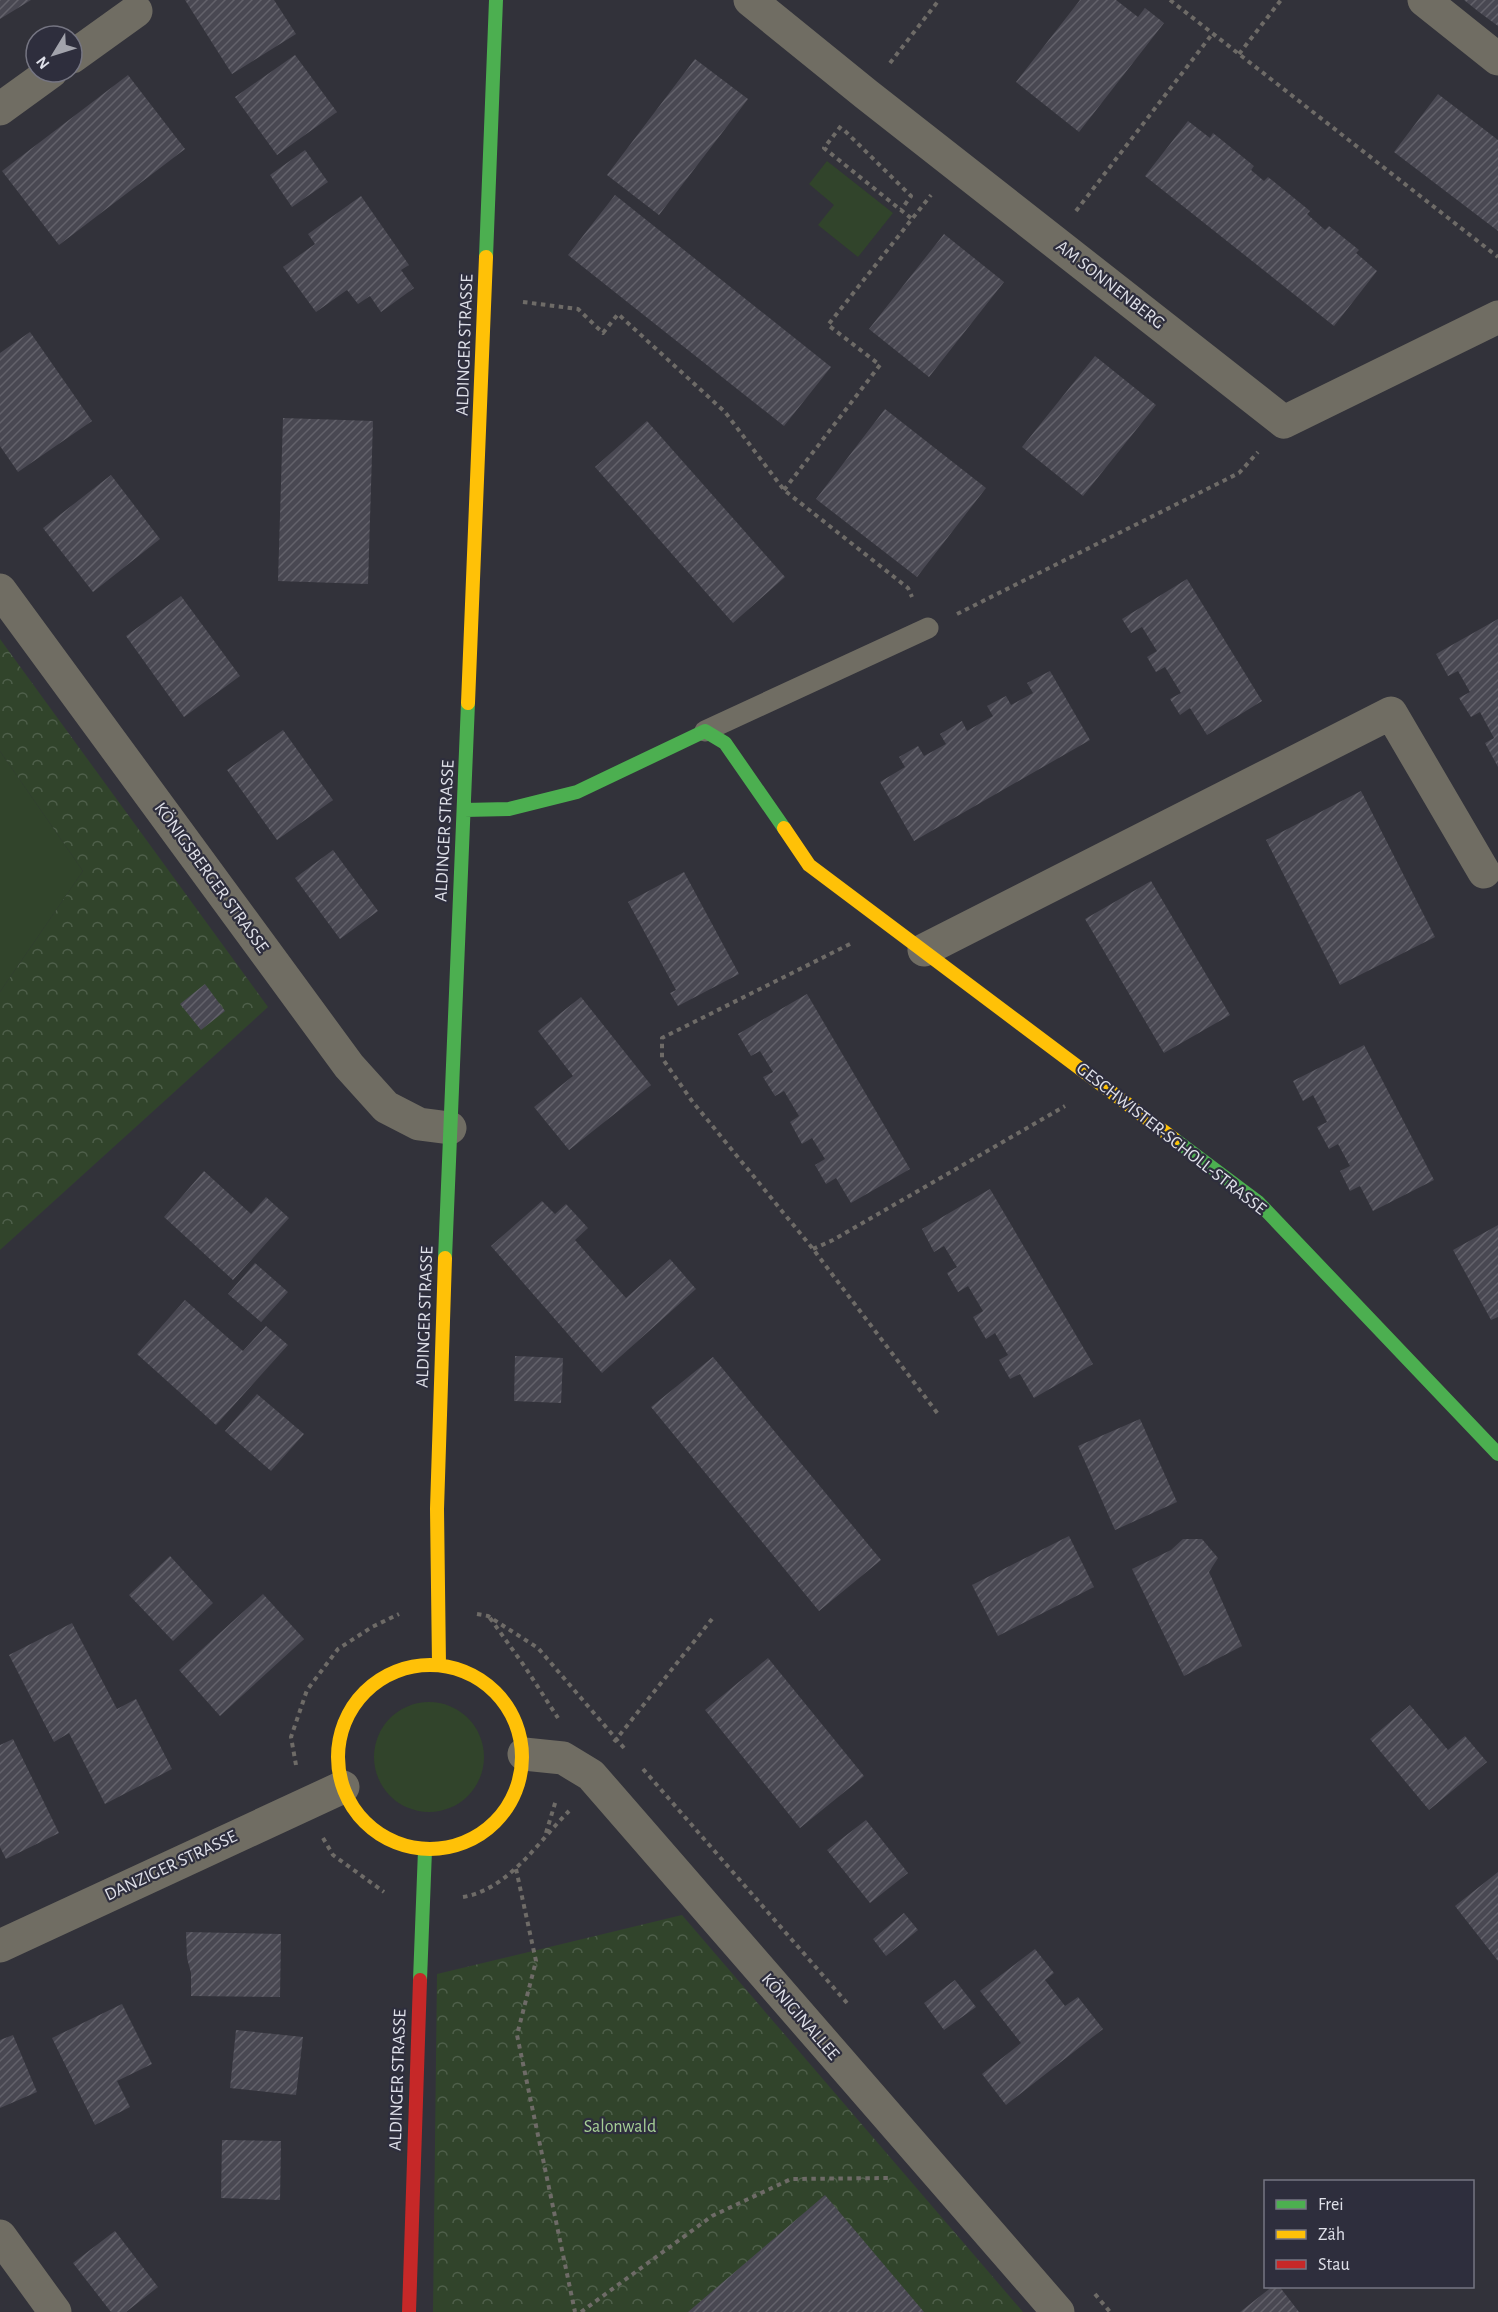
<svg xmlns="http://www.w3.org/2000/svg" width="1498" height="2312" font-family="'Alegreya Sans',sans-serif">
  <style>
    .green { fill: #31442b }
    .forest { fill: url(#forest-crowns) }
    .building { fill: url(#building-hatch) }
    .lines { fill: none; stroke-linecap: round; stroke-linejoin: round }
    .path { stroke: #6e6b67; stroke-width: 4; stroke-dasharray: 4.5 4.5; stroke-linecap: butt }
    .lane { stroke: #706d63; stroke-width: 21 }
    .street { stroke: #706d63; stroke-width: 33 }
    .fast { stroke: #4caf50; stroke-width: 14 }
    .slow { stroke: #ffc107; stroke-width: 14 }
    .jam { stroke: #c62828; stroke-width: 14 }
    .labels { text-anchor: middle; dominant-baseline: central; stroke-width: 4.5; stroke-linejoin: round; paint-order: stroke }
    .street-label { font-size: 18px; fill: #dfe0e9; stroke: #2e2e3d }
    .park-label { font-size: 18px; fill: #a5cf96; stroke: #2e2e3d }
  </style>
  <defs>
    <pattern id="forest-crowns" width="20" height="18" patternUnits="userSpaceOnUse" patternTransform="scale(1.5)"><rect width="20" height="18" fill="#31442b"/><path d="M2 6a3 3 0 1 1 6 0M12 15a3 3 0 1 1 6 0" fill="none" stroke="#4e5f4a"/></pattern>
    <pattern id="building-hatch" width="6" height="6" patternUnits="userSpaceOnUse" patternTransform="scale(1.5)"><rect width="6" height="6" fill="#494852"/><path d="M-1 1l2-2M0 6l6-6M5 7l2-2" fill="none" stroke="#63626b"/></pattern>
  </defs>
  <rect width="100%" height="100%" fill="#32323a"/>
  <!-- green -->
  <path class="green" d="M827,161L893,213L858,257L818,225L834,205L809,184Z
    M0,751L83,871L0,992Z
    M374 1757a55 55 0 1 1 110 0a55 55 0 1 1-110 0Z"/>
  <!-- forest -->
  <path class="forest" d="M0,639L268,1007L0,1250V992L83,871L0,751Z
    M682,1915L1023,2312H433L437,1974Z"/>
  <!-- building -->
  <path class="building" d="M0,0H31L0,19Z
    M185,0H274L296,34L232,74Z
    M1080,0H1116L1138,17L1145,8L1164,23L1079,132L1016,82Z
    M1464,0H1498V26L1479,12Z
    M295,55L337,112L277,155L235,97Z
    M695,59L748,99L659,215L607,175Z
    M128,75L185,149L59,245L2,171Z
    M1438,94L1498,140V231L1394,152Z
    M1188,121L1210,138L1213,133L1254,166L1251,170L1264,181L1268,177L1310,211L1307,214L1325,230L1329,226L1359,250L1356,253L1377,271L1334,326L1145,176Z
    M305,150L328,182L292,207L270,175Z
    M615,195L831,367L784,426L568,255Z
    M361,196L409,265L401,270L414,288L381,312L370,296L358,304L347,290L316,312L283,267L315,244L308,234Z
    M944,234L1004,282L929,377L869,329Z
    M30,332L92,421L18,472L0,446V353Z
    M1095,356L1156,405L1083,496L1022,447Z
    M885,409L986,488L917,577L816,499Z
    M283,418L373,421L368,584L278,581Z
    M647,421L785,577L733,623L595,467Z
    M111,475L160,539L93,592L43,528Z
    M1187,579L1262,701L1207,735L1190,708L1180,715L1170,699L1181,693L1165,667L1156,672L1147,657L1157,651L1142,627L1131,633L1122,619Z
    M181,596L240,676L184,717L126,636Z
    M1498,619V767L1485,743L1494,738L1480,712L1471,717L1459,698L1470,692L1458,671L1448,676L1436,654Z
    M1050,671L1090,740L914,841L880,782L905,767L899,757L918,746L924,756L946,744L940,734L962,721L967,731L993,716L987,706L1006,696L1011,705L1033,693L1027,683Z
    M283,730L333,800L277,840L227,770Z
    M1361,791L1435,937L1340,985L1266,840Z
    M333,850L378,911L340,939L295,878Z
    M684,872L739,974L678,1006L670,993L676,990L628,902Z
    M1151,881L1230,1015L1164,1053L1085,919Z
    M205,984L225,1011L201,1030L180,1004Z
    M807,994L910,1169L851,1203L836,1178L826,1184L815,1165L825,1159L812,1138L802,1144L790,1122L799,1116L784,1091L775,1096L763,1077L773,1072L760,1051L751,1056L738,1034Z
    M581,997L651,1085L569,1150L534,1107L573,1076L538,1031Z
    M1364,1045L1434,1180L1373,1211L1360,1186L1350,1191L1340,1171L1350,1166L1338,1144L1329,1149L1317,1127L1327,1122L1313,1095L1303,1101L1293,1081Z
    M204,1171L251,1214L266,1197L289,1218L233,1280L164,1217Z
    M990,1189L1093,1364L1034,1398L1020,1374L1010,1379L999,1360L1008,1355L995,1333L986,1339L973,1317L983,1311L968,1286L958,1292L947,1273L957,1267L944,1246L934,1252L922,1229Z
    M542,1201L555,1214L566,1204L588,1228L575,1240L626,1298L670,1259L696,1289L602,1373L491,1246Z
    M1498,1225V1317L1491,1320L1453,1250Z
    M255,1263L288,1292L261,1322L228,1294Z
    M185,1300L243,1351L266,1326L288,1345L216,1425L137,1354Z
    M515,1356L563,1358L561,1403L514,1401Z
    M713,1357L881,1560L819,1611L651,1407Z
    M257,1394L304,1434L271,1471L225,1431Z
    M1140,1419L1177,1502L1115,1530L1078,1446Z
    M1069,1536L1094,1587L998,1636L972,1585Z
    M1183,1539H1202L1218,1558L1209,1572L1242,1646L1184,1676L1132,1569L1171,1550Z
    M170,1556L213,1603L173,1641L129,1595Z
    M263,1594L304,1639L220,1716L179,1670Z
    M72,1623L117,1709L136,1699L172,1769L105,1804L69,1733L54,1742L9,1655Z
    M768,1658L864,1776L800,1828L705,1710Z
    M1410,1705L1448,1750L1465,1736L1487,1762L1429,1810L1370,1739Z
    M13,1739L59,1833L6,1859L0,1847V1745Z
    M866,1820L908,1873L870,1903L827,1850Z
    M1498,1872V1961L1455,1906Z
    M904,1913L918,1930L886,1956L873,1939Z
    M186,1932L281,1934L280,1997L191,1996V1973L187,1958Z
    M1035,1949L1054,1973L1045,1980L1065,2006L1078,1997L1103,2029L1006,2105L982,2074L1021,2043L980,1991Z
    M955,1980L976,2007L944,2030L924,2003Z
    M122,2004L152,2064L117,2081L130,2107L95,2125L52,2038Z
    M236,2030L303,2037L296,2095L230,2088Z
    M13,2035L37,2092L0,2108V2040Z
    M222,2140L281,2141L280,2200L221,2198Z
    M825,2195L924,2312H688Z
    M115,2231L158,2287L126,2312H111L73,2263Z
    M1273,2286H1279L1299,2312H1240Z"/>
  <g class="lines">
    <!-- path -->
    <path class="path" d="M1170,0L1498,257
      M1239,54L1281,0
      M890,63L939,0
      M841,126L824,148L912,219
      M845,131L911,196L901,210
      M1076,211L1213,33
      M523,302L578,309L603,333L618,314L725,412L784,490L908,588L912,597
      M784,490L880,365L828,325L931,195
      M957,614L1239,473L1258,452
      M850,944L662,1038V1058L692,1101L813,1249L938,1414
      M813,1249L833,1240L1065,1106
      M477,1614L488,1616L538,1648L624,1748
      M490,1618L525,1667L558,1718
      M614,1742L712,1619
      M296,1765L291,1737L307,1690L338,1649L372,1627L399,1614
      M643,1769L847,2003
      M546,1833L556,1800
      M323,1838L333,1855L384,1892
      M516,1869L536,1961L517,2035L575,2312
      M463,1897C509,1889 538,1842 569,1811
      M1095,2294L1110,2312
      M581,2312L712,2216L791,2179L889,2178"/>
    <!-- lane -->
    <path class="lane" d="M705,731L928,628"/>
    <!-- street -->
    <path class="street" d="M750,0L866,94L1284,422L1498,317
      M1424,0L1498,59
      M72,57L136,11
      M0,109L51,72
      M0,590L349,1066L386,1107L419,1124L450,1128
      M924,950L1391,713L1484,872
      M524,1754L563,1758L591,1775L1058,2312
      M0,1946L343,1787
      M0,2236L55,2312"/>
    <!-- fast -->
    <path class="fast" d="M486,257L496,0
      M464,810L509,809L577,792L705,731L725,743L784,828
      M1174,1139L1258,1202L1498,1454
      M445,1258L468,703
      M420,1980L425,1850"/>
    <!-- slow -->
    <path class="slow" d="M468,703L486,257
      M784,828L809,865L1174,1139
      M439,1664L437,1509L445,1258
      M338 1757a92 92 0 1 1 184 0a92 92 0 1 1-184 0Z"/>
    <!-- jam -->
    <path class="jam" d="M409,2312L420,1980"/>
  </g>
  <g class="labels">
    <!-- street labels -->
    <g class="street-label">
      <text transform="translate(1110 285) rotate(38)">AM SONNENBERG</text>
      <text transform="translate(465 345) rotate(-88)">ALDINGER STRASSE</text>
      <text transform="translate(445 831) rotate(-87)">ALDINGER STRASSE</text>
      <text transform="translate(211 878) rotate(54)">KÖNIGSBERGER STRASSE</text>
      <text transform="translate(1171 1139) rotate(38)">GESCHWISTER-SCHOLL-STRASSE</text>
      <text transform="translate(425 1317) rotate(-88)">ALDINGER STRASSE</text>
      <text transform="translate(171 1866) rotate(-25)">DANZIGER STRASSE</text>
      <text transform="translate(800 2017) rotate(49)">KÖNIGINALLEE</text>
      <text transform="translate(398 2080) rotate(-88)">ALDINGER STRASSE</text>
    </g>
    <!-- park labels -->
    <g class="park-label">
      <text x="620" y="2127">Salonwald</text>
    </g>
  </g>
  <!-- legend -->
  <rect x="1264" y="2180" width="210" height="108" fill="#2e2e3d" stroke="#757582" stroke-width="1.5"/>
  <rect x="1276" y="2200" width="30" height="9" fill="#4caf50" stroke="#757582" stroke-width="1.5"/>
  <text x="1318" y="2210" font-size="18" fill="#dfe0e9">Frei</text>
  <rect x="1276" y="2230" width="30" height="9" fill="#ffc107" stroke="#757582" stroke-width="1.5"/>
  <text x="1318" y="2240" font-size="18" fill="#dfe0e9">Zäh</text>
  <rect x="1276" y="2260" width="30" height="9" fill="#c62828" stroke="#757582" stroke-width="1.5"/>
  <text x="1318" y="2270" font-size="18" fill="#dfe0e9">Stau</text>
  <!-- north arrow -->
  <g transform="translate(54 54) rotate(232)"><circle r="28" fill="#2e2e3d" stroke="#757582" stroke-width="1.5"/>
  <path d="M0-4.5L10 22L0 15L-10 22Z" fill="#a2a3ac"/>
  <text y="-9" font-size="16" font-weight="bold" text-anchor="middle" fill="#dfe0e9">N</text>
  </g>
</svg>
